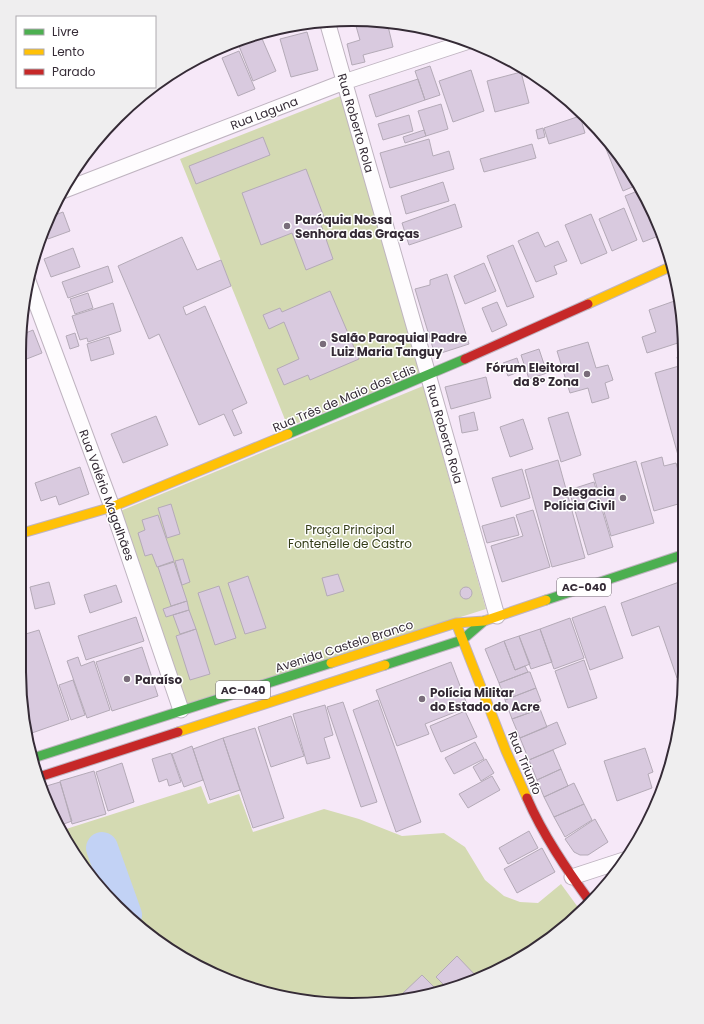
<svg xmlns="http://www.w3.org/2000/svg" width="704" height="1024" font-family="Poppins,sans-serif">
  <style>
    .green { fill: #d4dab2 }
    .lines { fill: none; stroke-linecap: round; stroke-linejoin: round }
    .river { stroke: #c2d2f5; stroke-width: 32 }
    .building { fill: #d9cadf; stroke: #b4aab7 }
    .street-casing { stroke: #bfb4c0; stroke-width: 17 }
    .fast-casing { stroke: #bfb4c0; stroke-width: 11 }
    .slow-casing { stroke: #bfb4c0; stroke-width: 11 }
    .jam-casing { stroke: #bfb4c0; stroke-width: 11 }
    .street { stroke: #fefcfe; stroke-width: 15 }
    .fast { stroke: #4caf50; stroke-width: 9 }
    .slow { stroke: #ffc107; stroke-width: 9 }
    .jam { stroke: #c62828; stroke-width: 9 }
    .poi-dot { fill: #796d7a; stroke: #fff; stroke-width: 1.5 }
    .labels { text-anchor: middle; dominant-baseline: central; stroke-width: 3; stroke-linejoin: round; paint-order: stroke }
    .shield { fill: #fff; stroke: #726b72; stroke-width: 1 }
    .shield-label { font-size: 11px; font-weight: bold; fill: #352b36 }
    .street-label { font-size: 12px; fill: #352b36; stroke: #fff }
    .poi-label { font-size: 12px; font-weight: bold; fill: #352b36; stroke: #fff; text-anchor: start }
    .park-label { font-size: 12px; fill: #333c17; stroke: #fff }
    .rim { fill: none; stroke: #352b36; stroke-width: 2 }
  </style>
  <rect width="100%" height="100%" fill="#f6e8f8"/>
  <!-- green -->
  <path class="green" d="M343,95L420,373L288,427L180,159Z
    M423,386L486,609L183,705L118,512Z
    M201,786L208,804L239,794L253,832L324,809L359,819L402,836L444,833L465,847L485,880L504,896L520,902L538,903L561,884L580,910L574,917L499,971L417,999L309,1002L224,980L133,923L75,857L63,830Z"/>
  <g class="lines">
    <!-- river -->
    <path class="river" d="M102,848L126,915"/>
  </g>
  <!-- building -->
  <path class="building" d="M352,19L387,22L393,47L363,55L365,62L352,65L347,44L360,40L354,19L340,23V20Z
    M307,32L318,70L291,77L280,39Z
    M260,34L276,71L253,81L237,41Z
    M239,51L255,89L238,96L222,58Z
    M191,62L193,67L182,71L181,68Z
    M430,66L440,95L425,100L415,71Z
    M471,70L484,111L453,122L439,81Z
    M521,72L529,103L495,112L487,81Z
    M418,79L425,100L376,117L369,95Z
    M441,104L448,129L426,136L418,111Z
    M409,115L413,131L383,140L378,124Z
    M580,116L585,133L549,144L544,128Z
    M543,128L545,137L538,139L536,130Z
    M424,130L426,136L405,143L403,137Z
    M600,134L637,185L623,191Z
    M263,137L270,155L196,184L189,166Z
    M429,139L433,156L449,151L454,169L390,188L380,153Z
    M532,144L536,158L484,172L480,159Z
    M306,169L324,217L319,219L333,259L306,270L292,233L261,245L242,193Z
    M443,182L449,201L406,214L401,196Z
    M640,190L651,205L661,235L643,242L625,196Z
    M455,204L462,227L409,245L402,223Z
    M624,208L637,240L612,251L599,219Z
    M63,212L70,231L48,239L46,233L52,216Z
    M591,214L607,253L581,264L565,225Z
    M538,232L545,247L558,241L567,261L554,266L557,274L536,282L518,241Z
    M182,237L197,270L221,260L231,286L183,307L186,315L205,306L247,403L232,410L242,433L234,436L224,414L199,425L159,334L149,339L118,266Z
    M513,245L534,297L507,307L487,256Z
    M73,248L80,267L51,277L44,259Z
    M484,263L496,291L465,304L454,276Z
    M108,266L113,282L68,298L62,282Z
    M447,274L469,344L435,355L415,289L430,285V280Z
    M330,291L359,359L310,380L308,375L284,385L277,369L299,359L284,322L269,329L263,315L280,308L282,312Z
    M88,293L93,308L75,314L70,299Z
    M680,299L684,341L647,353L642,337L656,332L649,310Z
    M497,302L507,325L492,332L482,308Z
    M113,303L121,331L88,342L87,338L80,340L72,316Z
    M33,330L42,353L19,362L21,335Z
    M75,333L79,346L70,349L66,336Z
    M109,337L114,354L91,361L87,344Z
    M588,342L596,368L608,365L613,380L605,383L609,398L592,403L588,388L570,393L557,351Z
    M539,349L547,373L529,379L521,355Z
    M685,355V480L655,373L679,366L677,357Z
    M517,358L521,371L508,376L503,363Z
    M486,377L491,398L451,409L445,387Z
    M474,412L478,430L462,433L459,416Z
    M568,412L581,455L561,462L548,418Z
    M156,416L168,445L123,463L111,434Z
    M523,419L533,449L510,457L500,427Z
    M662,457L664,466L676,463L685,494V502L654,511L641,463Z
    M558,460L585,558L552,567L525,470Z
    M636,461L654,523L611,536L593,474Z
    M80,467L89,494L59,505L56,496L41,501L35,483Z
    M522,469L530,498L501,507L492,478Z
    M594,482L613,547L588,555L569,490Z
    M171,504L180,534L167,538L158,508Z
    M533,510L550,567L502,582L491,546L523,536L516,515Z
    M158,515L174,561L157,567L152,554L145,556L138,533L145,530L142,520Z
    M514,517L519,535L487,543L482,526Z
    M183,559L190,582L182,585L175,561Z
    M174,562L187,601L171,606L158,567Z
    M338,574L344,591L327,596L322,578Z
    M248,576L266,628L245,634L228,583Z
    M682,581L685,588V675L677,678L659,626L632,636L621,603Z
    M49,582L55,604L35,609L30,587Z
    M116,585L122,602L90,613L84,595Z
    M219,586L236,638L215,645L198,593Z
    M460 593a6 6 0 1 1 12 0a6 6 0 1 1-12 0Z
    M187,601L189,610L166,617L163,609Z
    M605,606L623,658L590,670L572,618Z
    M189,610L196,629L180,634L173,615Z
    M136,617L144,641L86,660L78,636Z
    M570,618L584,658L554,669L540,629Z
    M196,629L210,674L190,680L176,636Z
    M540,629L552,662L531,669L519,636Z
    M39,630L69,720L29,734L26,727L19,672V636Z
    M519,636L530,664L515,670L504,641Z
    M504,641L515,670L525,666L528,672L499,683L485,649Z
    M142,647L158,696L112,711L96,662Z
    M78,657L81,666L94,661L110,710L87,718L67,661Z
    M584,660L597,698L568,708L555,671Z
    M451,662L468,707L425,724L429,734L397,746L376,690Z
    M528,672H530L536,688L505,700L499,683Z
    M73,680L85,715L71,720L59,685Z
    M536,688L541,701L534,704L537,710L512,719L505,700Z
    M378,700L421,822L396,832L353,710Z
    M343,702L377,802L361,807L327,707Z
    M325,705L333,735L324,738L330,758L307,764L293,714Z
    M540,709L547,727L520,738L512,719Z
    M465,711L477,737L441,752L430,726Z
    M291,716L304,756L271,767L258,727Z
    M557,722L566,744L529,760L520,738Z
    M255,728L284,818L253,828L223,738Z
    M223,738L240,790L210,800L193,749Z
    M475,742L484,759L454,774L445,758Z
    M192,746L203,780L184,787L172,754Z
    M645,748L653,772L648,774L652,788L617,801L604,761Z
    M553,750L561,769L537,780L529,760Z
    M171,753L181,782L169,786L167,779L159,782L152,759Z
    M486,759L494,773L481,781L473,767Z
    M122,763L134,802L108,811L96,772Z
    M561,769L568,786L544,797L537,780Z
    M94,771L106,814L72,824L60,781Z
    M492,776L500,790L468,808L459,794Z
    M60,782L72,821L61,825L43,787Z
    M574,783L584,804L554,817L544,797Z
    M584,804L592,820L565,837L554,817Z
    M595,819L608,842L588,855H580L574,852L565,839Z
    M529,831L538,848L508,864L499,848Z
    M542,848L555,872L517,893L504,869Z
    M457,956L478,978L447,988L436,977Z
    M422,975L438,991L417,999H407L402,994Z"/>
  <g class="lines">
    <!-- street casing -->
    <g class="street-casing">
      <path id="street" d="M327,21L497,616
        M62,191L344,82L469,41
        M28,281L112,507L181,710
        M572,877L627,859"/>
    </g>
    <!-- fast casing -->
    <g class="fast-casing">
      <path id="fast" d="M288,434L465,359
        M546,600L685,554
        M385,665L462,640L484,621
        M30,759L331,663"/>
    </g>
    <!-- slow casing -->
    <g class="slow-casing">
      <path id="slow" d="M588,304L672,266
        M19,534L112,507L288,434
        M456,623L506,751L527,798
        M331,663L456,623L484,621L546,600
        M178,732L385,665"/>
    </g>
    <!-- jam casing -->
    <g class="jam-casing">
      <path id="jam" d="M465,359L588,304
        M39,777L178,732
        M527,798C543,835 567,870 591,903"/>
    </g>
    <!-- street -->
    <use href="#street" class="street"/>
    <!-- fast -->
    <use href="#fast" class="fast"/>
    <!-- slow -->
    <use href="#slow" class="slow"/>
    <!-- jam -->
    <use href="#jam" class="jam"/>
  </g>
  <!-- markers -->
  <g class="poi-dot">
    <circle cx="287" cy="226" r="4"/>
    <circle cx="323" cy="344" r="4"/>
    <circle cx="587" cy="374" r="4"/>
    <circle cx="623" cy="498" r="4"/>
    <circle cx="127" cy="679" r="4"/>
    <circle cx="422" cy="699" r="4"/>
  </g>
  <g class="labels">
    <!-- shield labels -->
    <g class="shield">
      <rect x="557" y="578" width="54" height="18" rx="3"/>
      <rect x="216" y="681" width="54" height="18" rx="3"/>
    </g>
    <g class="shield-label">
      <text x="584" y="587">AC-040</text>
      <text x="243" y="690">AC-040</text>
    </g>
    <!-- street labels -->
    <g class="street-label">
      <text transform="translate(264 113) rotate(-21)">Rua Laguna</text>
      <text transform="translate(356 123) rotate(74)">Rua Roberto Rola</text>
      <text transform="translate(344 398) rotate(-23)">Rua Três de Maio dos Edis</text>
      <text transform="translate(445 434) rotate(74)">Rua Roberto Rola</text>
      <text transform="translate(107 495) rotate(70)">Rua Valério Magalhães</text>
      <text transform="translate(344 646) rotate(-18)">Avenida Castelo Branco</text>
      <text transform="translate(525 763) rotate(67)">Rua Triunfo</text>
    </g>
    <!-- poi labels -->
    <g class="poi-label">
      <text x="295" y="219">Paróquia Nossa<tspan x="295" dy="14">Senhora das Graças</tspan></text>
      <text x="331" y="337">Salão Paroquial Padre<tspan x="331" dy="14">Luiz Maria Tanguy</tspan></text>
      <text x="579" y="367" text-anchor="end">Fórum Eleitoral<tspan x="579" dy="14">da 8° Zona</tspan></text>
      <text x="615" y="491" text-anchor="end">Delegacia<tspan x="615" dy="14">Polícia Civil</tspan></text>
      <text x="135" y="679">Paraíso</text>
      <text x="430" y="692">Polícia Militar<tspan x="430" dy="14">do Estado do Acre</tspan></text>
    </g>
    <!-- park labels -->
    <g class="park-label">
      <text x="350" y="529">Praça Principal<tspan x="350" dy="14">Fontenelle de Castro</tspan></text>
    </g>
  </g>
  <!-- crop -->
  <path d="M0 0H704V1024H0ZM352 26H352A326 326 0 0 1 678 352V672A326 326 0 0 1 352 998H352A326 326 0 0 1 26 672V352A326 326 0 0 1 352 26Z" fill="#efeeef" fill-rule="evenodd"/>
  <path class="rim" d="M352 26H352A326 326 0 0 1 678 352V672A326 326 0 0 1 352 998H352A326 326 0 0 1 26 672V352A326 326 0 0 1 352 26Z"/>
  <!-- legend -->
  <rect x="16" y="16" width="140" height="72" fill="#ffffff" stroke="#aeaaaf"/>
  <rect x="24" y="29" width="20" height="6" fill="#4caf50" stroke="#aeaaaf"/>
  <text x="52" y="36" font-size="12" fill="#352b36">Livre</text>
  <rect x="24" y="49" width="20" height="6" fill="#ffc107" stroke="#aeaaaf"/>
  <text x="52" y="56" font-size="12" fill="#352b36">Lento</text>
  <rect x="24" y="69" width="20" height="6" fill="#c62828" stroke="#aeaaaf"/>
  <text x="52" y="76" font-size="12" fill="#352b36">Parado</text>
</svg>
